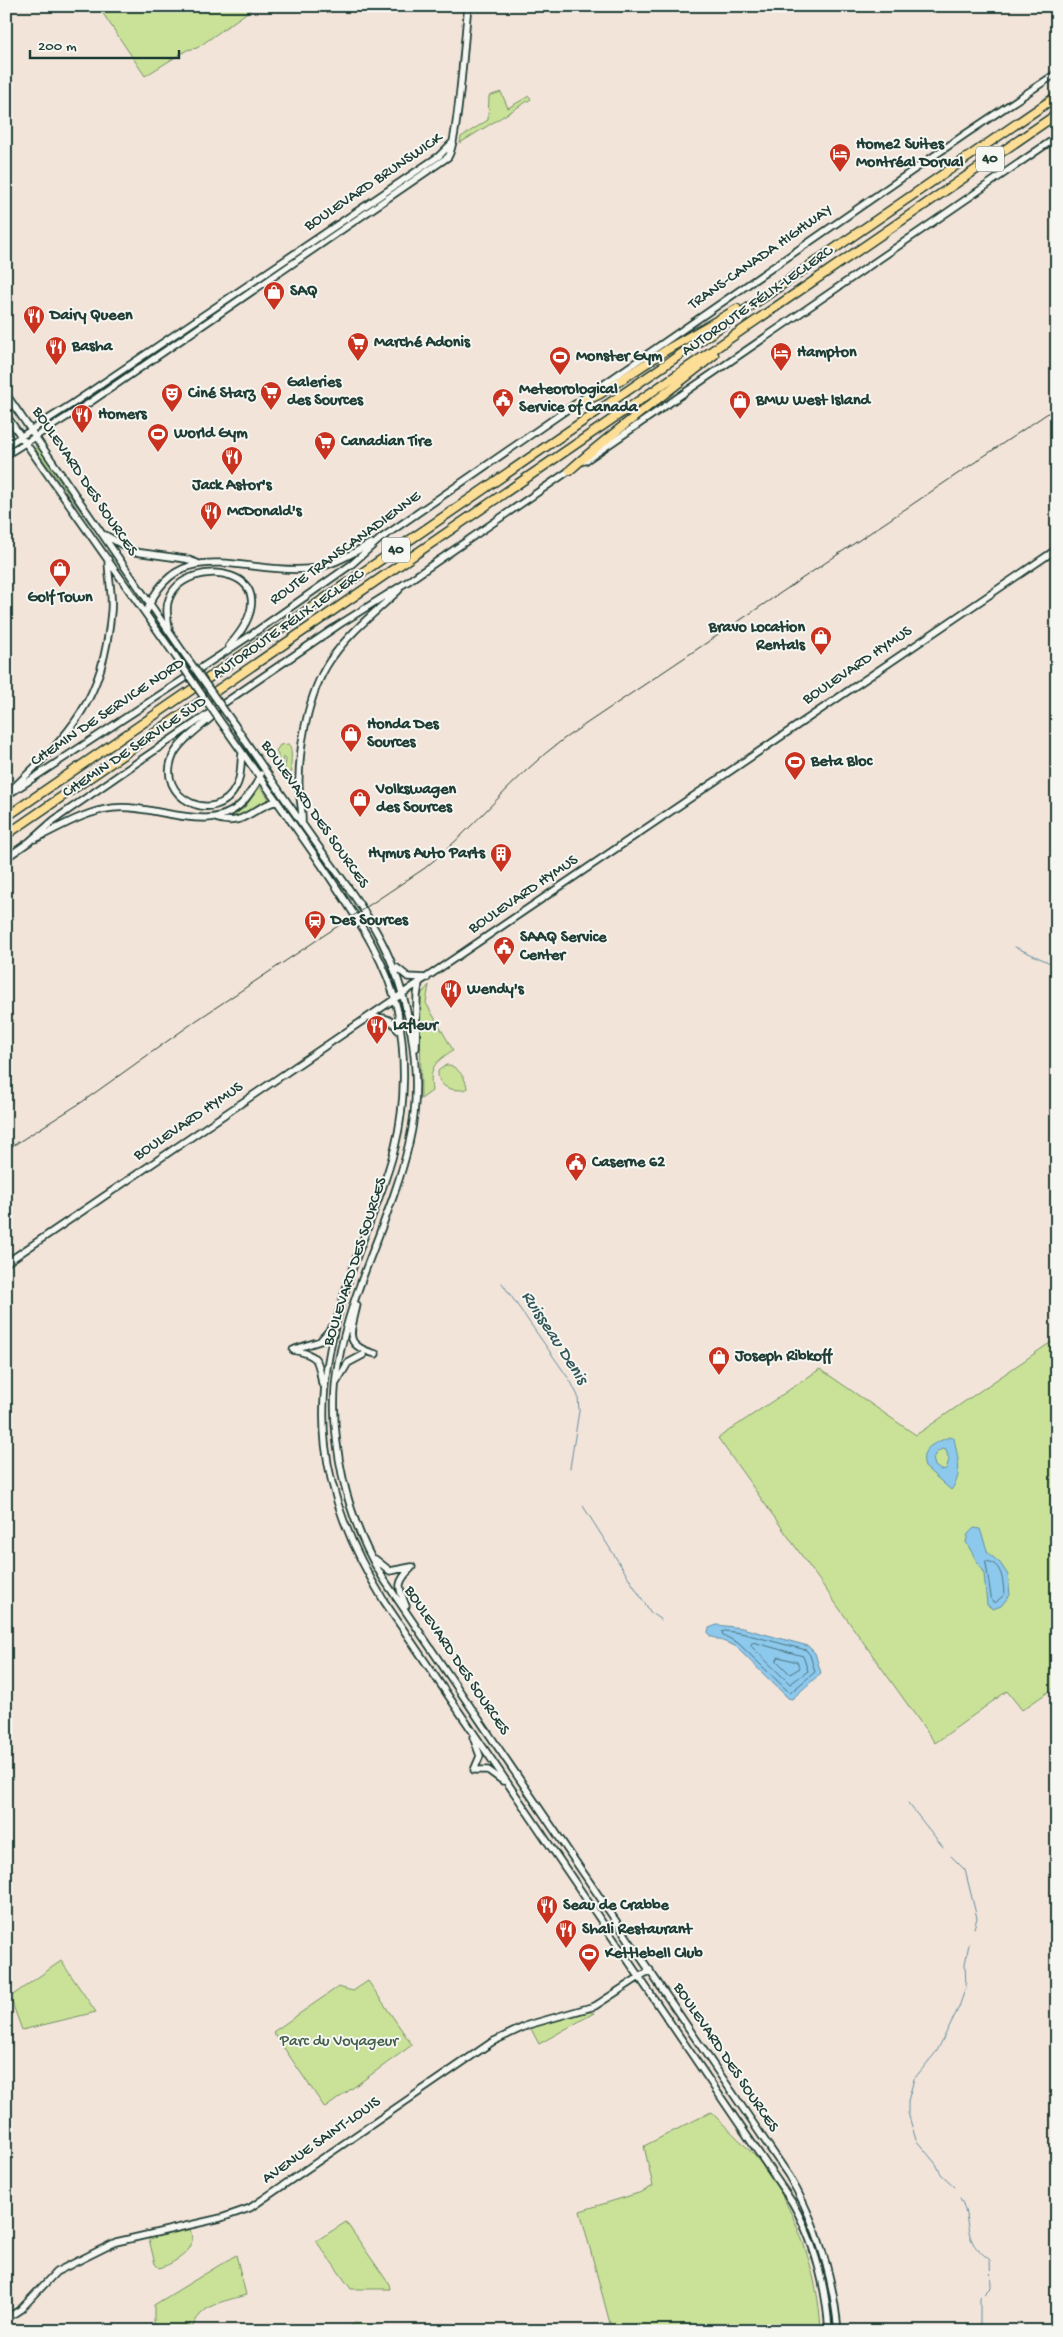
<svg xmlns="http://www.w3.org/2000/svg" width="1063" height="2337" font-family="'Gochi Hand',sans-serif">
  <style>
    .green { fill: #c9e298; stroke: #749066 }
    .water { fill: #8dc8ed; stroke: #6190a3; fill-rule: evenodd }
    .lines { fill: none; stroke-linecap: round; stroke-linejoin: round }
    .shore { stroke: #4b757e; stroke-width: 1 }
    .stream { stroke: #6190a3; stroke-width: 1 }
    .secondary-casing { stroke: #1f3d34; stroke-width: 9 }
    .highway-casing { stroke: #1f3d34; stroke-width: 11 }
    .secondary { stroke: #f6f6f2; stroke-width: 5.5 }
    .highway { stroke: #fdde96; stroke-width: 8 }
    .tram { stroke: #1f3d34; stroke-width: 1 }
    .secondary-bridge-casing { stroke: #1f3d34; stroke-width: 9; stroke-linecap: butt }
    .secondary-bridge { stroke: #f6f6f2; stroke-width: 5.5 }
    .labels { text-anchor: middle; dominant-baseline: central; stroke-width: 4; stroke-linejoin: round; paint-order: stroke }
    .shield { fill: #f6f6f2; stroke: #60746d; stroke-width: 1 }
    .shield-label { font-size: 15px; font-weight: bold; fill: #1f3d34 }
    .poi-label { font-size: 16px; font-weight: bold; fill: #1f3d34; stroke: #f6f6f2; text-anchor: start }
    .street-label { font-size: 16px; fill: #1f3d34; stroke: #f6f6f2 }
    .park-label { font-size: 16px; fill: #415e48; stroke: #f6f6f2 }
    .water-label { font-size: 18px; font-style: italic; fill: #355959; stroke: #f6f6f2 }
  </style>
  <rect width="100%" height="100%" fill="#f3e4d9"/>
  <filter id="ink" filterUnits="userSpaceOnUse"><feTurbulence type="fractalNoise" baseFrequency=".02" numOctaves="2"/><feDisplacementMap in="SourceGraphic" scale="10" xChannelSelector="R" yChannelSelector="G"/><feConvolveMatrix kernelMatrix="1 2 1 2 8 2 1 2 1" color-interpolation-filters="sRGB"/></filter>
  <g filter="url(#ink)">
    <!-- green -->
    <path class="green" d="M98,6H256L197,48L187,50L145,76Z
      M501,92L508,108L529,96L531,99L460,143L461,137L488,120L489,96Z
      M35,443L90,524L37,451Z
      M289,744C294,754 289,763 292,772L284,773L286,759L283,757L282,762L278,764V755L276,751L280,745Z
      M260,787L269,799L245,814L228,819L244,808Z
      M429,985L426,1003L453,1050C434,1063 429,1067 432,1091L421,1099L420,996Z
      M446,1065C456,1064 467,1079 467,1089C453,1092 437,1088 438,1071Z
      M1057,1338V1686L1022,1710L1007,1691L935,1743L718,1438L820,1369L916,1435Z
      M61,1961L96,2012L22,2030L10,1997Z
      M368,1981L412,2045L325,2108L273,2032L338,1987L353,1991Z
      M590,2012L594,2013L539,2044L530,2027Z
      M711,2112C725,2126 740,2140 754,2155C793,2199 819,2273 821,2331H612L580,2211L642,2192L653,2186L644,2146Z
      M346,2222L389,2284L390,2289H351L316,2241Z
      M189,2225C191,2232 193,2239 191,2245C188,2255 168,2266 159,2268L155,2264L148,2235Z
      M236,2255L246,2295C222,2302 200,2304 191,2331H158L154,2325V2305Z
      M355,2323L379,2326V2331H349L350,2327Z"/>
    <!-- water -->
    <path class="water" d="M949,1437L954,1438C957,1456 964,1474 951,1490L925,1467C919,1447 934,1444 949,1437ZM942,1449L946,1450L949,1460L946,1469L941,1470L935,1466L933,1458L937,1452Z
      M974,1528L980,1529L988,1553L1000,1563L1008,1575L1010,1595L1001,1606L993,1609L987,1605L984,1574L966,1542L968,1534Z
      M717,1625L742,1628L808,1646L815,1653L821,1673L792,1699L788,1698L735,1646L710,1636L708,1632L709,1628Z"/>
    <g class="lines">
      <!-- shore -->
      <path class="shore" d="M986,1561C1003,1563 1003,1582 1004,1595L995,1603L992,1601Z
        M725,1631L741,1633L806,1650L810,1655L815,1672L790,1693L738,1643L723,1635L722,1632Z
        M753,1642L803,1656L808,1671L790,1684L751,1646Z
        M779,1657L797,1662L800,1668L790,1674L777,1661Z"/>
      <!-- stream -->
      <path class="stream" d="M1015,947L1057,966
        M502,1283L571,1382L578,1396L579,1411L570,1468
        M583,1506L651,1613L661,1620
        M908,1803L943,1847
        M951,1856L965,1870L977,1918L974,1928
        M955,2187L941,2174L936,2164L916,2140L908,2113V2101L914,2079L937,2051L959,2007L966,1987L965,1964L969,1944
        M960,2198C969,2212 965,2228 973,2243C976,2249 984,2255 990,2260L991,2287L980,2298V2331"/>
      <!-- secondary casing -->
      <g class="secondary-casing">
        <path id="secondary" d="M6,394L183,652
          M6,415L176,657
          M6,446L72,404L439,156L453,142
          M6,455L89,403L448,157C458,144 465,31 468,6
          M585,461L1057,137
          M105,535L135,552L186,559L197,563
          M146,613C176,532 245,575 308,569C331,567 351,554 371,543
          M169,629C168,620 165,608 169,599C185,553 299,568 229,646
          M216,713C204,725 179,741 173,756C154,797 216,828 236,787C242,777 240,765 242,754
          M218,718C255,771 293,823 329,876C356,917 386,959 397,1008C406,1053 406,1103 395,1147C384,1192 363,1235 349,1279C307,1404 316,1489 384,1601L792,2202C814,2241 826,2286 829,2331
          M234,724C260,763 286,801 313,839C361,906 397,947 411,1032C417,1068 418,1106 409,1143C392,1218 351,1287 338,1364C331,1402 335,1442 343,1479C351,1513 364,1548 383,1578L789,2176C817,2224 833,2275 838,2331
          M11,790C72,732 103,701 111,612C113,594 108,577 108,559
          M6,796L248,637L352,564L380,539L967,133L1057,73
          M215,818C244,828 252,807 277,801
          M302,824C303,808 298,794 299,778C300,739 310,686 334,655C352,630 377,611 399,590
          M35,839C60,827 86,811 113,808C157,803 216,840 247,797C252,790 258,783 261,774
          M6,858L29,842L54,820L129,768L340,624L407,582L573,468
          M397,968L408,977L427,978
          M368,1017C382,1017 391,1017 398,1030
          M416,1048L417,996L419,983
          M6,1263L1057,549
          M357,1305C351,1333 342,1345 376,1354
          M295,1349L320,1341L334,1325
          M293,1350C319,1355 318,1359 322,1384
          M336,1383L348,1363L363,1355
          M375,1559L390,1571L411,1567
          M406,1606C398,1586 396,1583 412,1567
          M473,1737L480,1756L474,1770
          M474,1770H488L503,1781
          M6,2319L21,2309L56,2272L116,2242L221,2218L250,2208L492,2042L528,2025L595,2006L650,1970"/>
      </g>
      <!-- highway casing -->
      <g class="highway-casing">
        <path id="highway" d="M574,406L600,394L668,349L737,309
          M570,470C616,429 666,394 714,355
          M6,817L1057,96
          M6,835L1057,114"/>
      </g>
      <!-- secondary -->
      <use href="#secondary" class="secondary"/>
      <!-- highway -->
      <use href="#highway" class="highway"/>
      <!-- tram -->
      <path class="tram" d="M6,1150L82,1102L197,1020L425,868C475,828 513,776 565,738L1057,407"/>
      <!-- secondary-bridge casing -->
      <g class="secondary-bridge-casing">
        <path id="secondary-bridge" d="M183,652L234,724
          M176,657L218,718"/>
      </g>
      <!-- secondary-bridge -->
      <use href="#secondary-bridge" class="secondary-bridge"/>
    </g>
  </g>
  <!-- icons -->
  <defs>
    <g id="hotel-pin" transform="scale(1.125)"><path d="M0 17L-7.5 6A9.5 9.5 0 1 1 7.5 6Z" fill="#c8321e" stroke="#f6f6f2"/><path d="M-6-4.5h1.5V1H6V5H4.5V3h-9V5H-6ZM-4 0a1.8 1.8 0 1 1 3.6 0ZM.5 0V-2.5h3Q6-2.5 6 0Z" fill="#fff"/></g>
    <g id="shop-pin" transform="scale(1.125)"><path d="M0 17L-7.5 6A9.5 9.5 0 1 1 7.5 6Z" fill="#c8321e" stroke="#f6f6f2"/><path d="M-5-2.5h2.3a2.7 3.5 0 0 1 5.4 0H5L5.5 6h-11ZM-1.5-2.5h3a1.5 2.3 0 0 0-3 0Z" fill="#fff"/></g>
    <g id="restaurant-pin" transform="scale(1.125)"><path d="M0 17L-7.5 6A9.5 9.5 0 1 1 7.5 6Z" fill="#c8321e" stroke="#f6f6f2"/><path d="M-5-6h1v4h1v-4h1v4h1v-4h1v5L-1.5 .5V6h-2V.5L-5-1ZM5-6V6H3V1.5H1.5Q1.5-4 5-6Z" fill="#fff"/></g>
    <g id="supermarket-pin" transform="scale(1.125)"><path d="M0 17L-7.5 6A9.5 9.5 0 1 1 7.5 6Z" fill="#c8321e" stroke="#f6f6f2"/><path d="M-6-5.5h2.5l.6 2H6L4.5 2H-2.5L-4.4-4H-6ZM-1.5 3.2a1.3 1.3 0 1 0 .1 0ZM3 3.2a1.3 1.3 0 1 0 .1 0Z" fill="#fff"/></g>
    <g id="stadium-pin" transform="scale(1.125)"><path d="M0 17L-7.5 6A9.5 9.5 0 1 1 7.5 6Z" fill="#c8321e" stroke="#f6f6f2"/><path d="M0-5a6.5 5 0 1 0 0 10a6.5 5 0 1 0 0-10ZM-3.5-1.8h7v3.6h-7Z" fill="#fff"/></g>
    <g id="theatre-pin" transform="scale(1.125)"><path d="M0 17L-7.5 6A9.5 9.5 0 1 1 7.5 6Z" fill="#c8321e" stroke="#f6f6f2"/><path d="M-5-5.5Q0-4 5-5.5V0Q5 5 0 6Q-5 5-5 0ZM-3.3-2.5H-1v1.5H-3.3ZM1-2.5H3.3v1.5H1ZM-2.8 1Q0 5.5 2.8 1Z" fill="#fff"/></g>
    <g id="civic-pin" transform="scale(1.125)"><path d="M0 17L-7.5 6A9.5 9.5 0 1 1 7.5 6Z" fill="#c8321e" stroke="#f6f6f2"/><path d="M-.6-6.5H3V-4.5H.6V-3L4-1V1h2V6H-6V1h2V-1L-.6-3ZM-1.2 2.5V6h2.4V2.5Z" fill="#fff"/></g>
    <g id="building-pin" transform="scale(1.125)"><path d="M0 17L-7.5 6A9.5 9.5 0 1 1 7.5 6Z" fill="#c8321e" stroke="#f6f6f2"/><path d="M-4-6H4V6H1V3H-1V6H-4ZM-2.5-4.3h1.7v1.8h-1.7ZM.8-4.3h1.7v1.8H.8ZM-2.5-1h1.7V.8h-1.7ZM.8-1h1.7V.8H.8Z" fill="#fff"/></g>
    <g id="station-pin" transform="scale(1.125)"><path d="M0 17L-7.5 6A9.5 9.5 0 1 1 7.5 6Z" fill="#c8321e" stroke="#f6f6f2"/><path d="M-3-6H3Q5-6 5-4V2Q5 4 3 4L4.5 6H3L1.5 4h-3L-3 6H-4.5L-3 4Q-5 4-5 2V-4Q-5-6-3-6ZM-3.5-4v3h7v-3ZM-3.5 1v1.5H-2V1ZM2 1v1.5H3.5V1Z" fill="#fff"/></g>
  </defs>
  <g fill-rule="evenodd">
    <use href="#hotel-pin" x="840" y="154"/>
    <use href="#shop-pin" x="274" y="292"/>
    <use href="#restaurant-pin" x="34" y="316"/>
    <use href="#supermarket-pin" x="358" y="343"/>
    <use href="#restaurant-pin" x="56" y="347"/>
    <use href="#hotel-pin" x="781" y="353"/>
    <use href="#stadium-pin" x="560" y="357"/>
    <use href="#supermarket-pin" x="271" y="392"/>
    <use href="#theatre-pin" x="172" y="394"/>
    <use href="#civic-pin" x="503" y="399"/>
    <use href="#shop-pin" x="740" y="401"/>
    <use href="#restaurant-pin" x="82" y="415"/>
    <use href="#stadium-pin" x="158" y="434"/>
    <use href="#supermarket-pin" x="325" y="442"/>
    <use href="#restaurant-pin" x="232" y="457"/>
    <use href="#restaurant-pin" x="211" y="512"/>
    <use href="#shop-pin" x="60" y="569"/>
    <use href="#shop-pin" x="821" y="637"/>
    <use href="#shop-pin" x="351" y="734"/>
    <use href="#stadium-pin" x="795" y="762"/>
    <use href="#shop-pin" x="360" y="799"/>
    <use href="#building-pin" x="501" y="854"/>
    <use href="#station-pin" x="315" y="921"/>
    <use href="#civic-pin" x="504" y="947"/>
    <use href="#restaurant-pin" x="451" y="990"/>
    <use href="#restaurant-pin" x="377" y="1026"/>
    <use href="#civic-pin" x="576" y="1163"/>
    <use href="#shop-pin" x="719" y="1357"/>
    <use href="#restaurant-pin" x="547" y="1906"/>
    <use href="#restaurant-pin" x="566" y="1930"/>
    <use href="#stadium-pin" x="589" y="1954"/>
  </g>
  <g class="labels">
    <!-- shield labels -->
    <g class="shield">
      <rect x="976" y="146.5" width="28" height="25" rx="4"/>
      <rect x="382" y="537.5" width="28" height="25" rx="4"/>
    </g>
    <g class="shield-label">
      <text x="990" y="159">40</text>
      <text x="396" y="550">40</text>
    </g>
    <!-- poi labels -->
    <g class="poi-label">
      <text x="856" y="145">Home2 Suites<tspan x="856" dy="18">Montréal Dorval</tspan></text>
      <text x="290" y="292">SAQ</text>
      <text x="50" y="316">Dairy Queen</text>
      <text x="374" y="343">Marché Adonis</text>
      <text x="72" y="347">Basha</text>
      <text x="797" y="353">Hampton</text>
      <text x="576" y="357">Monster Gym</text>
      <text x="287" y="383">Galeries<tspan x="287" dy="18">des Sources</tspan></text>
      <text x="519" y="390">Meteorological<tspan x="519" dy="18">Service of Canada</tspan></text>
      <text x="188" y="394">Ciné Starz</text>
      <text x="756" y="401">BMW West Island</text>
      <text x="98" y="415">Homers</text>
      <text x="174" y="434">World Gym</text>
      <text x="341" y="442">Canadian Tire</text>
      <text x="232" y="486" text-anchor="middle">Jack Astor's</text>
      <text x="227" y="512">McDonald's</text>
      <text x="60" y="598" text-anchor="middle">Golf Town</text>
      <text x="805" y="628" text-anchor="end">Bravo Location<tspan x="805" dy="18">Rentals</tspan></text>
      <text x="367" y="725">Honda Des<tspan x="367" dy="18">Sources</tspan></text>
      <text x="811" y="762">Beta Bloc</text>
      <text x="376" y="790">Volkswagen<tspan x="376" dy="18">des Sources</tspan></text>
      <text x="485" y="854" text-anchor="end">Hymus Auto Parts</text>
      <text x="331" y="921">Des Sources</text>
      <text x="520" y="938">SAAQ Service<tspan x="520" dy="18">Center</tspan></text>
      <text x="467" y="990">Wendy's</text>
      <text x="393" y="1026">Lafleur</text>
      <text x="592" y="1163">Caserne 62</text>
      <text x="735" y="1357">Joseph Ribkoff</text>
      <text x="563" y="1906">Seau de Crabbe</text>
      <text x="582" y="1930">Shali Restaurant</text>
      <text x="605" y="1954">Kettlebell Club</text>
    </g>
    <!-- street labels -->
    <g class="street-label">
      <text transform="translate(374 183) rotate(-34)">BOULEVARD BRUNSWICK</text>
      <text transform="translate(761 258) rotate(-35)">TRANS-CANADA HIGHWAY</text>
      <text transform="translate(758 302) rotate(-35)">AUTOROUTE FÉLIX-LECLERC</text>
      <text transform="translate(84 482) rotate(56)">BOULEVARD DES SOURCES</text>
      <text transform="translate(346 549) rotate(-36)">ROUTE TRANSCANADIENNE</text>
      <text transform="translate(289 625) rotate(-35)">AUTOROUTE FÉLIX-LECLERC</text>
      <text transform="translate(858 666) rotate(-34)">BOULEVARD HYMUS</text>
      <text transform="translate(108 713) rotate(-34)">CHEMIN DE SERVICE NORD</text>
      <text transform="translate(135 748) rotate(-34)">CHEMIN DE SERVICE SUD</text>
      <text transform="translate(314 815) rotate(55)">BOULEVARD DES SOURCES</text>
      <text transform="translate(524 895) rotate(-34)">BOULEVARD HYMUS</text>
      <text transform="translate(189 1122) rotate(-34)">BOULEVARD HYMUS</text>
      <text transform="translate(356 1262) rotate(-72)">BOULEVARD DES SOURCES</text>
      <text transform="translate(456 1661) rotate(56)">BOULEVARD DES SOURCES</text>
      <text transform="translate(725 2058) rotate(56)">BOULEVARD DES SOURCES</text>
      <text transform="translate(322 2141) rotate(-35)">AVENUE SAINT-LOUIS</text>
    </g>
    <!-- park labels -->
    <g class="park-label">
      <text x="339" y="2042">Parc du Voyageur</text>
    </g>
    <!-- water labels -->
    <g class="water-label">
      <text transform="translate(554 1338) rotate(57)">Ruisseau Denis</text>
    </g>
  </g>
  <!-- margin -->
  <rect width="1063" height="2337" fill="none" stroke="#f6f6f2" stroke-width="25"/>
  <rect x="12" y="12" width="1038" height="2312" fill="none" stroke="#1f3d34" stroke-width="2" filter="url(#ink)"/>
  <!-- scale -->
  <path d="M30 50v8h149v-8" fill="none" stroke="#1f3d34" stroke-width="2.5"/>
  <text x="38" y="50" font-size="15" fill="#1f3d34" stroke="#f6f6f2" stroke-width="4" paint-order="stroke">200 m</text>
</svg>
